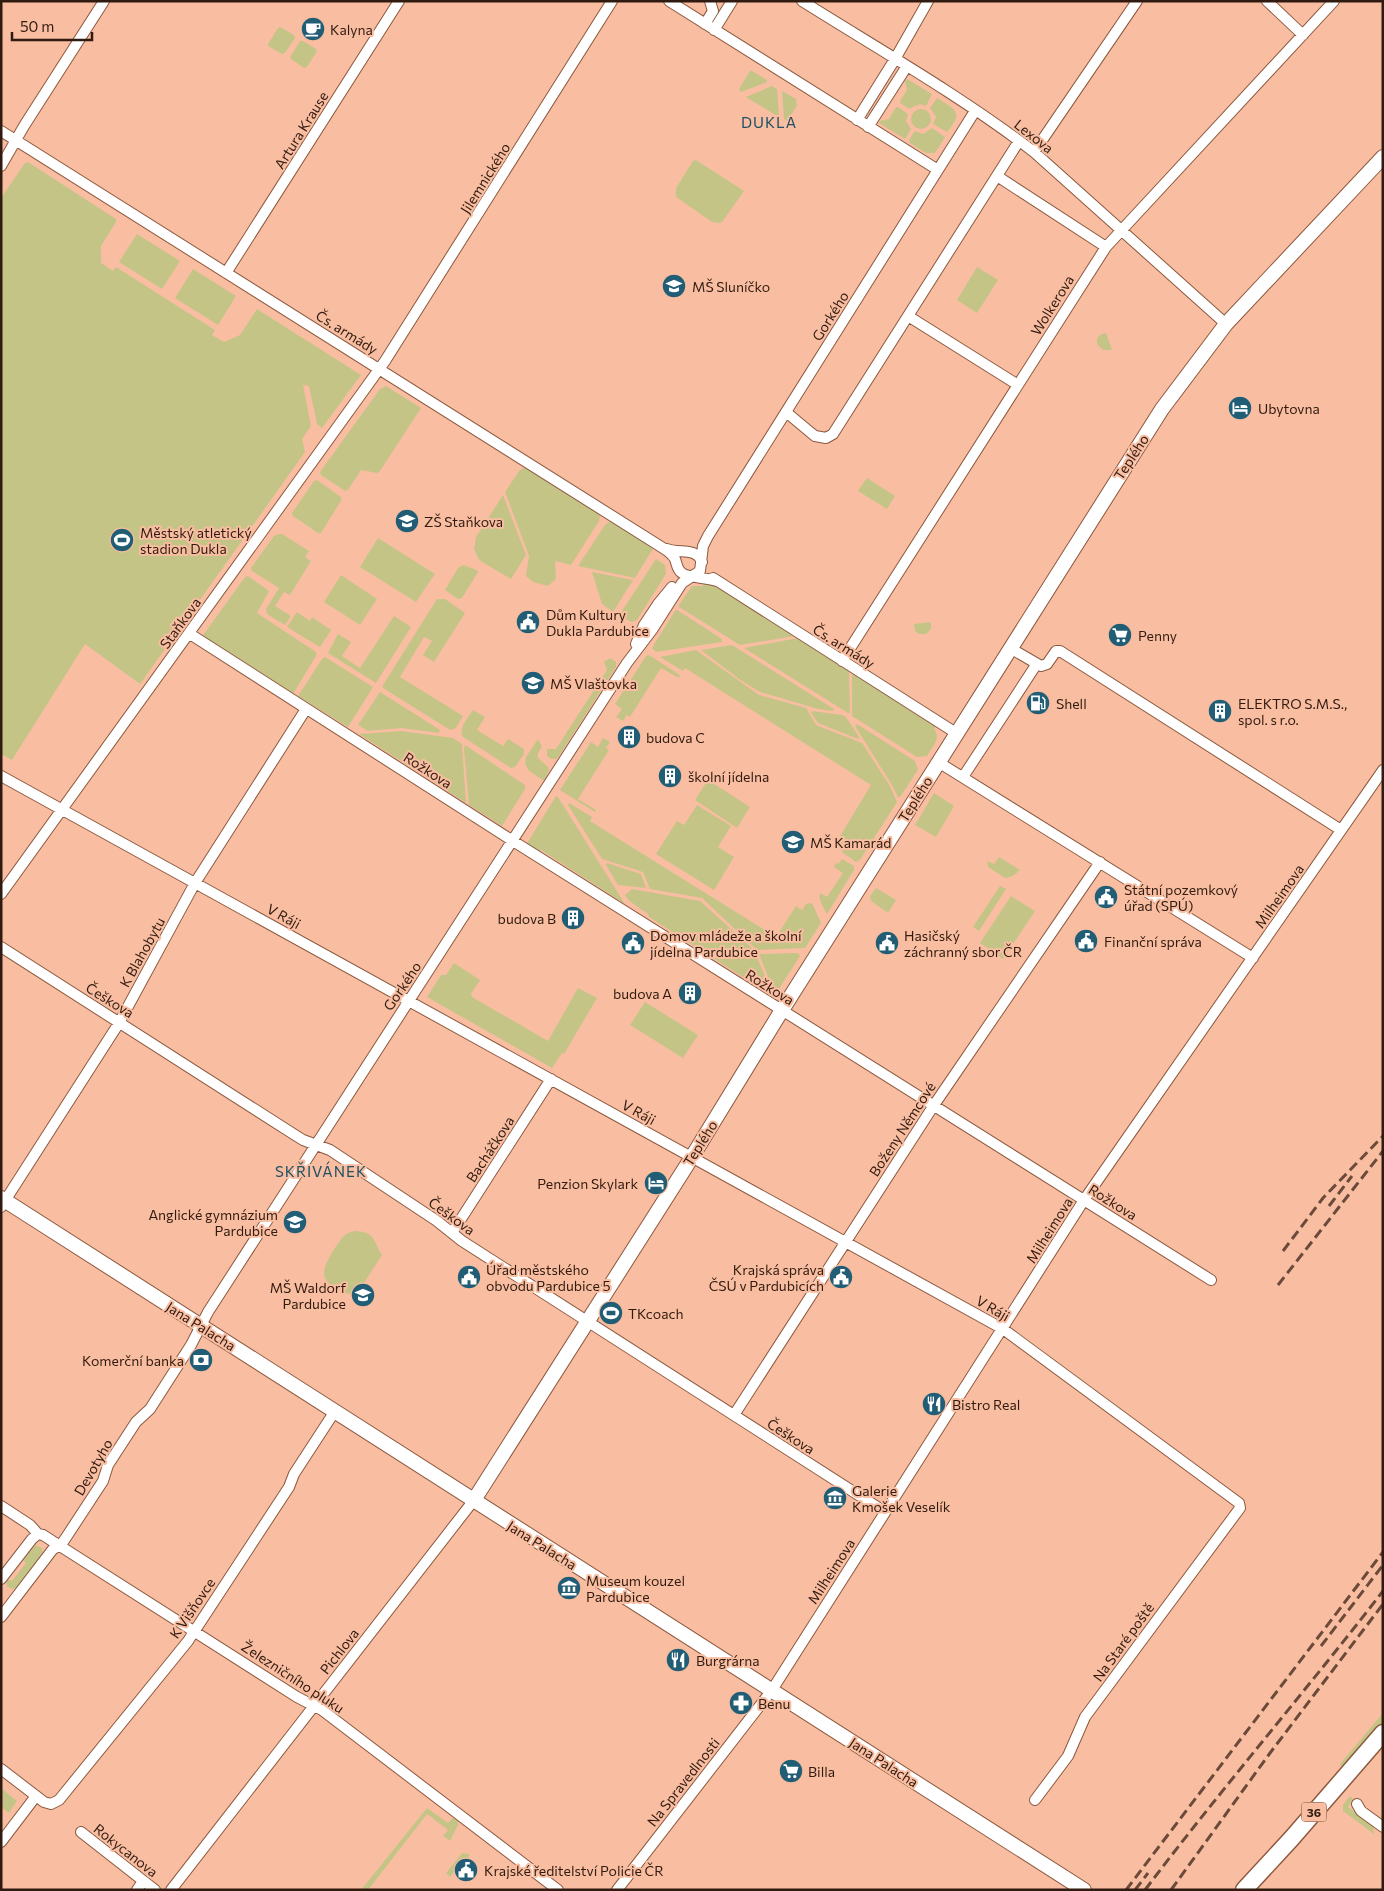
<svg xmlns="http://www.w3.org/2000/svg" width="1384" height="1891" font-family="Commissioner,sans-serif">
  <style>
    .green { fill: #c5c487 }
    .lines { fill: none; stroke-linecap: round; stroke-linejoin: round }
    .minor-casing { stroke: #8c583e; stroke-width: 12 }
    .secondary-casing { stroke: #8c583e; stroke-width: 16 }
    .primary-casing { stroke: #8c583e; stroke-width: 19 }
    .minor { stroke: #fff; stroke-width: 10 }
    .secondary { stroke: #fff; stroke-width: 14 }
    .primary { stroke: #fff; stroke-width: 16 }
    .rail { stroke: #6b4a3a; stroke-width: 3; stroke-dasharray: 10 5; stroke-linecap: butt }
    .labels { text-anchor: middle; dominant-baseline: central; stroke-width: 4; stroke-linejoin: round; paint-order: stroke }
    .shield { fill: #f9bea1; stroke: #6d4c3c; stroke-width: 1 }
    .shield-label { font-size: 12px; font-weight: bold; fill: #311b10 }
    .poi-label { font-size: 14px; fill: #311b10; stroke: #f9bea1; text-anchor: start }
    .street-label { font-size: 14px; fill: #311b10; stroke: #f9bea1 }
    .neighbourhood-label { font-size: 15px; letter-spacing: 1px; fill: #205063; stroke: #f9bea1 }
  </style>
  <rect width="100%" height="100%" fill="#f9bea1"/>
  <!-- green -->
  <path class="green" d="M280,27L294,35L295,38L285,53L282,54L268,46V44L278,28Z
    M300,41H303L316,49L317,51L307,67L304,68L291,59L290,57Z
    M750,71H752L767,80V82L741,92L739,89Z
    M907,79L932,94L926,106L919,104V106L917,105L909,109L900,103V101L907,90L905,81Z
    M772,86L777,89L779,114L777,116L746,97Z
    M782,91L796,99L797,106L787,121L784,119Z
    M937,98C956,110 964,112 947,132L933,124L936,117L930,108Z
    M896,107H898L908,114L906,121L911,129L905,139L879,123L880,121L889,119Z
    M911 119a10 10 0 1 1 20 0a10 10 0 1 1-20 0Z
    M932,128L945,137L935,153H926L910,143L909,140L915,131L923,134Z
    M696,160L744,191L722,222L719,223L712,222L676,197V188L693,161Z
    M28,162L116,219V222L101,246V263L113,271L116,267L215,330L212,335L224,342L240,335L257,309L361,375L322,428L317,424L309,386L303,385L311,426L302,439L305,452L140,684L85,644L12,760L1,754V198L25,163Z
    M137,234L180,261L162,289L119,262Z
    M977,267L998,280L977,313L957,300Z
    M193,269L236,296L218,325L175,298Z
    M1106,333L1112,350H1103L1097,344C1096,337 1100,334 1106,333Z
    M386,386L421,408L380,471L377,473L361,470L348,490L345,491L321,475L320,472L380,389Z
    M523,468H528L598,513L600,516L599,521L571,565L555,561L556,579L548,586L533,582L526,576L529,556L505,492L519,471Z
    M867,478L895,496L887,509L858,491Z
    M317,480L341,497L342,499L321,533H318L293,516L292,513L314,481Z
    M503,495L526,555L511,579L479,560L474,549L476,537Z
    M609,522H613L654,547L635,578L578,566L605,525Z
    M279,534H282L309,551L305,557L311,561L290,595L284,592L275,606L291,616L285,625L267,614L266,609L279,588L252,571L251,568L274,536Z
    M378,538L435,574L416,602L360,567Z
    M656,559L665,565L666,574L637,620L631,622L622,616V611Z
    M463,565L477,570L478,572L462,598L458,599L445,590L458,568Z
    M592,572L633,580L613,612L602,604Z
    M341,575L377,599L360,625L324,602Z
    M248,576L269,591L257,613L316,652V656L293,694L218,645L214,646L201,638L245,577Z
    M706,582L712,584L795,636L740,645L679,607V605L692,586H703Z
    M437,599H445L465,613L434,662L423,655L432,641L424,637L400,677L463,716L456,728L450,730L383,688V685Z
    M677,610L722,639V642L656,652L652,648L675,611Z
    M297,612L310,621L312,617L331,630L320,647L287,627Z
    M394,616L411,627L376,683L328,653L338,634L351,642L342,656L360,668Z
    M931,622V629L926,634H919L915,631L914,624Z
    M798,638L849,670L850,713H848L744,648Z
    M732,645L834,709L833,711L818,709L760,692L739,679L701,650Z
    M696,650L759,695L806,708L816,725L862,743L890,786L897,802L860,860L856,862L842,852L845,846L837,841L871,785L685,668L683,671L660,657Z
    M649,655L680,675L679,678L661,668L630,717L627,715L623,721L616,717L622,709L615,704L646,656Z
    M325,657L373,687L348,727L298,696L322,659Z
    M610,658L616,662V667L559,756L556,759H551L547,756V749H556L607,670L604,662Z
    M852,672L936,726L934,729C942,738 932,747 927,756L917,757L852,716Z
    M380,692L440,730L439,733L401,728L368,731L358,725Z
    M473,710L485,717L477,730L503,746L508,739L524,749V754L515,767L511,768L463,737C458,728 468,718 473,710Z
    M812,711L843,715L846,717L859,737L858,739L818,723L811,713Z
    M857,724L915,761L918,770L900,797H898L892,785L855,726Z
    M401,731L453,738L462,744L466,803L359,734Z
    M603,738L610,742L606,748L609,750L578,799L596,810L595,812L560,790L591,742L598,747Z
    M538,739L542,746L538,753V758L548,767L549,770L544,781L528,770L525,763L526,757Z
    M465,745L525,785V789L502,826L469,805L464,749Z
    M708,780L750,807L737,828L695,800Z
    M934,793L954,806L936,837L915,825Z
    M556,796L558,797L625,904L541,850L538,853L526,845Z
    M569,803L592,817L590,821L776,937L796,906L802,910L806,904L812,903L821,923L805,948L757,950L702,898L650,889L643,872L602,859L568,805Z
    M697,805L731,826L718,847L734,857L714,890L656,854L677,821L684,825Z
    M999,857L1020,870L1013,876L1005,878L988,867L987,861L994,864Z
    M842,859L854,866V870L827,914C824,908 818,900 820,893L827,897L843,873L834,867L836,863L838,864Z
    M607,863L641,874L646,888L618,885L606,865Z
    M1000,886L1006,889L979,931L973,927Z
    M876,888L896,900L888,913L871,901L870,896Z
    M632,889L700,901L752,948L751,950L718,952L708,955L649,917L648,914L628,900L625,895Z
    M1011,896L1035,911L1003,959L980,943Z
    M798,953L800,956L777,992L773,989L759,954Z
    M756,955L771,990L776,993L774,997L713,958Z
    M454,963L480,980L471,994L472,997L548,1041L578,988L597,998L564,1054L562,1053L552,1068L427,997L441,975H446Z
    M645,1002L698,1035L683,1058L630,1025Z
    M355,1231C377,1232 373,1242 382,1255L355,1297C345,1291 331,1290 325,1278C320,1269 337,1243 344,1236C347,1233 351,1232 355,1231Z
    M36,1545L42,1548L43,1554L17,1588L11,1589L7,1586L6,1582L8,1579L12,1581L26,1563L23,1560L33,1547Z
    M1383,1713V1721L1343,1767L1341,1768L1340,1764Z
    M1,1788L17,1801L9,1813L1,1807Z
    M1350,1796L1353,1799L1348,1807L1373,1826L1374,1834L1343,1811V1805Z
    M427,1808L448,1823L453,1818L458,1821V1825L450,1841L443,1836L448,1830L427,1814L368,1890H361Z
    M462,1853L469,1854L468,1864L463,1860L450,1877L446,1873Z"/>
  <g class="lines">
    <!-- minor casing -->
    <g class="minor-casing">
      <path id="minor" d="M669,1L938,170
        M802,1C880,50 961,96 1034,152L1226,324
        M1267,1L1303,35
        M705,24L713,11L710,1
        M714,30L732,1
        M857,120L895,59L928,1
        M868,127L907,66
        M1,131L663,548C668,551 672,554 675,559C677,564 677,570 682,573C686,577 708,578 717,581
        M1034,152L1137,1
        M1,166L24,126L104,1
        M997,176L1106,247
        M226,273L399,1
        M908,316L1018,385
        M786,412L810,432L815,436L826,438L833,434L1019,141
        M667,549C680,554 696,547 702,562
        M713,578L956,733
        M190,634L513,841L1211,1280
        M636,644L644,625L658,604L672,587
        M1010,648L1041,666L1047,664L1056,651H1060L1341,830
        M842,661L1106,247L1334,1
        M938,762L1253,958
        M1,776L1003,1329L1239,1503L1240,1508L1085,1717L1068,1756L1035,1800
        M963,777L1036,665
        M1,894L385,361L612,1
        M1,947L295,1135L303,1140L330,1150L437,1221L462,1241L885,1512
        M1,1207L119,1023L195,883L306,709
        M452,1233L551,1079
        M734,1415L934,1105L1100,862
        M1,1506L30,1525L38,1534L43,1535L60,1546L297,1697L322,1710L558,1890
        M1,1579L32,1539L38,1534
        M1,1617L53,1549L60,1546L65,1539L103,1481L108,1465L136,1422L150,1409L191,1345L208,1312L627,663L652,630L682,583L700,571L703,546L708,536L975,111
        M1,1769L44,1802L51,1804L59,1800L188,1641L289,1487L294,1474L335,1411
        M1357,1804L1361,1811L1383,1827
        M81,1832L155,1890
        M1,1842L36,1796
        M137,1890L143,1881
        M171,1890L474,1500
        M617,1890L772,1690L1084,1200L1383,770"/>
    </g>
    <!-- secondary casing -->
    <g class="secondary-casing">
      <path id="secondary" d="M1,1198L1084,1890
        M474,1500L687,1165L782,1010L1162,409L1226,324L1383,157"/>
    </g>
    <!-- primary casing -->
    <g class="primary-casing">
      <path id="primary" d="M1244,1890L1292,1838L1383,1733"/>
    </g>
    <!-- minor -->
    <use href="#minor" class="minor"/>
    <!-- secondary -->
    <use href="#secondary" class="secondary"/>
    <!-- primary -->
    <use href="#primary" class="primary"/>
    <!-- rail -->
    <path class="rail" d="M1329,1206L1352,1176
      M1283,1251L1323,1198L1383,1136
      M1278,1285L1383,1151
      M1321,1646L1383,1565
      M1126,1890L1383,1552
      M1135,1890L1148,1873
      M1145,1890C1222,1788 1305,1692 1383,1591
      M1171,1890L1270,1753L1383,1604"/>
  </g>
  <!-- icons -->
  <defs>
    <g id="cafe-disc" transform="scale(1.25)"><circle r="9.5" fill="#215d75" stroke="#f9bea1"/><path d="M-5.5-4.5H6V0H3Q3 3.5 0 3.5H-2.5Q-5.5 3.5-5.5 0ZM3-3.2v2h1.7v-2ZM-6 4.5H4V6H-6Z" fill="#fff"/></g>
    <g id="school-disc" transform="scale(1.25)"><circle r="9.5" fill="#215d75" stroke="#f9bea1"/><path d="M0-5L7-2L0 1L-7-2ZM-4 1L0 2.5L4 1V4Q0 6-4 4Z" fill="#fff"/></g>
    <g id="hotel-disc" transform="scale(1.25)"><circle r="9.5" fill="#215d75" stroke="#f9bea1"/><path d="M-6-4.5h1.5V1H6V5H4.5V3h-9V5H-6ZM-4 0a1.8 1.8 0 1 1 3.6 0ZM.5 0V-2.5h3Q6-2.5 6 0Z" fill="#fff"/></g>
    <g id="stadium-disc" transform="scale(1.25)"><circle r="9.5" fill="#215d75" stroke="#f9bea1"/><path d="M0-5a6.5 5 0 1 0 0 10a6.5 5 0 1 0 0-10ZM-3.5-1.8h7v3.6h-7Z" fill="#fff"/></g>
    <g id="civic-disc" transform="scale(1.25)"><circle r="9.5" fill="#215d75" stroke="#f9bea1"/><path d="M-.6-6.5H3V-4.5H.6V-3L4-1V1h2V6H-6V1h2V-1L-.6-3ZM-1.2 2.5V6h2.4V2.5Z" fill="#fff"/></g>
    <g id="supermarket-disc" transform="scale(1.25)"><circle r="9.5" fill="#215d75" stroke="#f9bea1"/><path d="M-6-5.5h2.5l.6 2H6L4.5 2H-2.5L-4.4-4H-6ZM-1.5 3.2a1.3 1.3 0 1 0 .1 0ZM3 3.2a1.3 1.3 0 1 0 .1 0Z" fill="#fff"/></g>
    <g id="fuel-disc" transform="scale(1.25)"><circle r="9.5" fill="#215d75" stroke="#f9bea1"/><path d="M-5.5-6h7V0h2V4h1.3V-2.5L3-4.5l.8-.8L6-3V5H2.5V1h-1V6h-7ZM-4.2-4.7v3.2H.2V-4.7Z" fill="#fff"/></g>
    <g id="building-disc" transform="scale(1.25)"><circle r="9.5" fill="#215d75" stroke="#f9bea1"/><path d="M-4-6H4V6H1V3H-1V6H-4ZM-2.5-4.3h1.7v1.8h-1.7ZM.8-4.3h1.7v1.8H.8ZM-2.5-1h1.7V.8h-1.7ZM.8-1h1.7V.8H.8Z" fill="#fff"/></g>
    <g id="bank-disc" transform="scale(1.25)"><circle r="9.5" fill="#215d75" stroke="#f9bea1"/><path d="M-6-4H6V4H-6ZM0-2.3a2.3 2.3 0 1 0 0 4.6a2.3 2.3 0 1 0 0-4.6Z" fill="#fff"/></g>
    <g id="restaurant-disc" transform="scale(1.25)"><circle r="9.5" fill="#215d75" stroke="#f9bea1"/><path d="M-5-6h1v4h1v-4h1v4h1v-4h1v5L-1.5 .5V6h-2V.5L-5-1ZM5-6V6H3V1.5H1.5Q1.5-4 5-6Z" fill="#fff"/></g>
    <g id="museum-disc" transform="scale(1.25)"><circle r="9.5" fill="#215d75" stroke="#f9bea1"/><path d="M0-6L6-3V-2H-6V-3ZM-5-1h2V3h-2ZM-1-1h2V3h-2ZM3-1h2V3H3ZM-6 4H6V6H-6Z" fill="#fff"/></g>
    <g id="pharmacy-disc" transform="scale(1.25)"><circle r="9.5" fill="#215d75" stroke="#f9bea1"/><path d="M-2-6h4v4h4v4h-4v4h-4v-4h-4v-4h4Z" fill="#fff"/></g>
  </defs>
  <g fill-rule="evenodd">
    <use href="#cafe-disc" x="313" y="29"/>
    <use href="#school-disc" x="674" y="286"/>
    <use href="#hotel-disc" x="1240" y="408"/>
    <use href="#school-disc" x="407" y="521"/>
    <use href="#stadium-disc" x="122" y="540"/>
    <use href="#civic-disc" x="528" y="622"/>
    <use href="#supermarket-disc" x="1120" y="635"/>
    <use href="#school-disc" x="533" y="683"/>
    <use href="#fuel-disc" x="1038" y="703"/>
    <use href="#building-disc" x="1220" y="711"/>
    <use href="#building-disc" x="629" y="737"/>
    <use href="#building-disc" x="670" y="776"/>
    <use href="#school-disc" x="793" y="842"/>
    <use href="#civic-disc" x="1106" y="897"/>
    <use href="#building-disc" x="573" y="918"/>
    <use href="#civic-disc" x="1086" y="941"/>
    <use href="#civic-disc" x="633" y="943"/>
    <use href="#civic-disc" x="887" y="943"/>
    <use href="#building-disc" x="690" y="993"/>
    <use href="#hotel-disc" x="656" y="1183"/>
    <use href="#school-disc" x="295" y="1222"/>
    <use href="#civic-disc" x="469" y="1277"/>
    <use href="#civic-disc" x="841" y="1277"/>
    <use href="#school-disc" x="363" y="1295"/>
    <use href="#stadium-disc" x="611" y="1313"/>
    <use href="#bank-disc" x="201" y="1360"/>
    <use href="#restaurant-disc" x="934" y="1404"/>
    <use href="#museum-disc" x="835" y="1498"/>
    <use href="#museum-disc" x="569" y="1588"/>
    <use href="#restaurant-disc" x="678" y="1660"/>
    <use href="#pharmacy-disc" x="741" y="1703"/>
    <use href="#supermarket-disc" x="791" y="1771"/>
    <use href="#civic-disc" x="466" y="1870"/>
  </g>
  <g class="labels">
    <!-- shield labels -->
    <rect class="shield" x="1301.5" y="1802.5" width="25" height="19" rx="4"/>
    <g class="shield-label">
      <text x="1314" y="1812">36</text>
    </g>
    <!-- poi labels -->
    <g class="poi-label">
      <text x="330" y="29">Kalyna</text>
      <text x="692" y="286">MŠ Sluníčko</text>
      <text x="1258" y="408">Ubytovna</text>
      <text x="424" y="521">ZŠ Staňkova</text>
      <text x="140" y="532">Městský atletický<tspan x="140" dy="16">stadion Dukla</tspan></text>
      <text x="546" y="614">Dům Kultury<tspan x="546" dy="16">Dukla Pardubice</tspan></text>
      <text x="1138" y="635">Penny</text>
      <text x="550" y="683">MŠ Vlaštovka</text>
      <text x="1056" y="703">Shell</text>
      <text x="1238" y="703">ELEKTRO S.M.S.,<tspan x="1238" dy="16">spol. s r.o.</tspan></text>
      <text x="646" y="737">budova C</text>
      <text x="688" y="776">školní jídelna</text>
      <text x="810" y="842">MŠ Kamarád</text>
      <text x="1124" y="889">Státní pozemkový<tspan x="1124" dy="16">úřad (SPÚ)</tspan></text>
      <text x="556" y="918" text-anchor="end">budova B</text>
      <text x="650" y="935">Domov mládeže a školní<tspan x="650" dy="16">jídelna Pardubice</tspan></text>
      <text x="904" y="935">Hasičský<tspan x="904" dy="16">záchranný sbor ČR</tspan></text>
      <text x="1104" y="941">Finanční správa</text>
      <text x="672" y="993" text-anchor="end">budova A</text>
      <text x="638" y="1183" text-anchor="end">Penzion Skylark</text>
      <text x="278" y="1214" text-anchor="end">Anglické gymnázium<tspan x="278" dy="16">Pardubice</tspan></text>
      <text x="486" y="1269">Úřad městského<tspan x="486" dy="16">obvodu Pardubice 5</tspan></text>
      <text x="824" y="1269" text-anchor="end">Krajská správa<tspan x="824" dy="16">ČSÚ v Pardubicích</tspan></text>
      <text x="346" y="1287" text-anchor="end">MŠ Waldorf<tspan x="346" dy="16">Pardubice</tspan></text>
      <text x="628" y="1313">TKcoach</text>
      <text x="184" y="1360" text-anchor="end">Komerční banka</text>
      <text x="952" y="1404">Bistro Real</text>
      <text x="852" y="1490">Galerie<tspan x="852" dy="16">Kmošek Veselík</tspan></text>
      <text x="586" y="1580">Museum kouzel<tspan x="586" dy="16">Pardubice</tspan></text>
      <text x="696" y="1660">Burgrárna</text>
      <text x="758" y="1703">Benu</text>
      <text x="808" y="1771">Billa</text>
      <text x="484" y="1870">Krajské ředitelství Policie ČR</text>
    </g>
    <!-- street labels -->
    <g class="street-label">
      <text transform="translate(301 130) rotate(-58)">Artura Krause</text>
      <text transform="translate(1034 136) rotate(38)">Lexova</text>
      <text transform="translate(485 178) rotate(-58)">Jilemnického</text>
      <text transform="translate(1052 305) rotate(-58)">Wolkerova</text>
      <text transform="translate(830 316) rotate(-58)">Gorkého</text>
      <text transform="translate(347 332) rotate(32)">Čs. armády</text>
      <text transform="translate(1131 457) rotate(-57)">Teplého</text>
      <text transform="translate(180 623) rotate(-54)">Staňkova</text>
      <text transform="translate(844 646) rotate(32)">Čs. armády</text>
      <text transform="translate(428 770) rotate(33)">Rožkova</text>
      <text transform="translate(915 799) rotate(-58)">Teplého</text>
      <text transform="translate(1279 896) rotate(-55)">Milheimova</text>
      <text transform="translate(284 916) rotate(29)">V Ráji</text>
      <text transform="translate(142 952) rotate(-61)">K Blahobytu</text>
      <text transform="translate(402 986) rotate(-56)">Gorkého</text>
      <text transform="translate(770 987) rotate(32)">Rožkova</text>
      <text transform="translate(110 1000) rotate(32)">Češkova</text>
      <text transform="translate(639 1112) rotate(29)">V Ráji</text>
      <text transform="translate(902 1129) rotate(-57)">Boženy Němcové</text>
      <text transform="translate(700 1143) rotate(-58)">Teplého</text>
      <text transform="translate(490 1149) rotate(-57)">Bacháčkova</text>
      <text transform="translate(1113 1202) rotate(32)">Rožkova</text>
      <text transform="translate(452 1216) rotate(36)">Češkova</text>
      <text transform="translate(1049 1230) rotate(-58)">Milheimova</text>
      <text transform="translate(993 1308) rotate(30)">V Ráji</text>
      <text transform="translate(201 1326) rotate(32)">Jana Palacha</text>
      <text transform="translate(791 1436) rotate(33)">Češkova</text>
      <text transform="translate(93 1467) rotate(-60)">Devotyho</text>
      <text transform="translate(542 1545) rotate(32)">Jana Palacha</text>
      <text transform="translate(831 1571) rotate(-57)">Milheimova</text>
      <text transform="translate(192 1608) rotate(-56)">K Višňovce</text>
      <text transform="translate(1123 1642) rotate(-54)">Na Staré poště</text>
      <text transform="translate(339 1651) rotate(-52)">Pichlova</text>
      <text transform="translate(293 1677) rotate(33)">Železničního pluku</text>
      <text transform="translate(884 1762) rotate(33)">Jana Palacha</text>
      <text transform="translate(683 1782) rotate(-52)">Na Spravedlnosti</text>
      <text transform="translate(126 1850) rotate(38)">Rokycanova</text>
    </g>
    <!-- neighbourhood labels -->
    <g class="neighbourhood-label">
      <text x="769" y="122">DUKLA</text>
      <text x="321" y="1171">SKŘIVÁNEK</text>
    </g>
  </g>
  <!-- border -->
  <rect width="1384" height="1891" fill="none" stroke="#311b10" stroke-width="5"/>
  <!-- scale -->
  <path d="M12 32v8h80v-8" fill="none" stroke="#311b10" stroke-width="2.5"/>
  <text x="20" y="32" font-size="15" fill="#311b10" stroke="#f9bea1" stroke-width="4" paint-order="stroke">50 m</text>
</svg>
